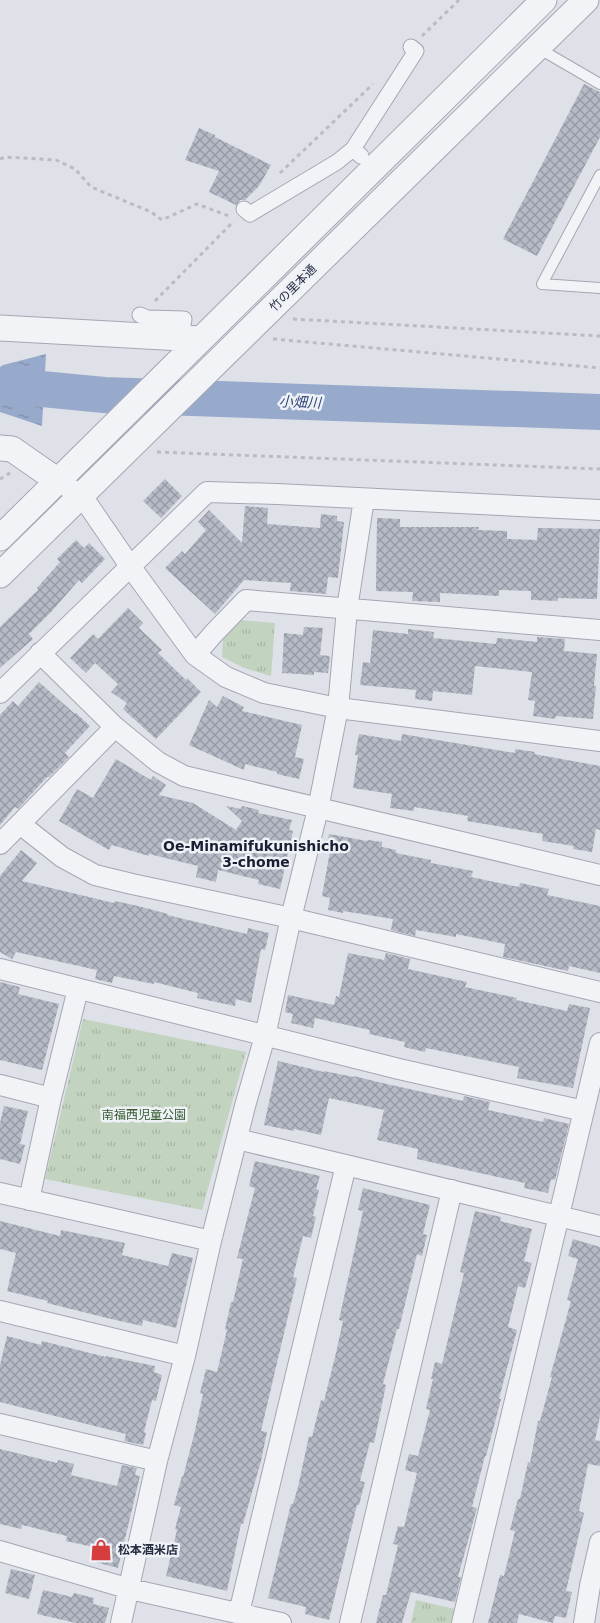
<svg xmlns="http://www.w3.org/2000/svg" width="600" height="1623" font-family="'DejaVu Sans','Noto Sans JP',sans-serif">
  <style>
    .park { fill: url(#park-tufts) }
    .water { fill: url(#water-ripples) }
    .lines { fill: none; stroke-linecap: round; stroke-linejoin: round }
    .river { stroke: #98aacb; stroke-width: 36 }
    .building { fill: url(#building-cross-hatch) }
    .service-casing { stroke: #a4a7b3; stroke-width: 12 }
    .pedestrian-casing { stroke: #a4a7b3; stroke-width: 17 }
    .minor-casing { stroke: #a4a7b3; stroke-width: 22 }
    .tertiary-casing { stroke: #a4a7b3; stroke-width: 27 }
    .path { stroke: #b9bcc4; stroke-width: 3; stroke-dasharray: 4 4; stroke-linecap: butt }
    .service { stroke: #f2f3f7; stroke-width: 10 }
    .pedestrian { stroke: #f2f3f7; stroke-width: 15 }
    .minor { stroke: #f2f3f7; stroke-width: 20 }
    .tertiary { stroke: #f2f3f7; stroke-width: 25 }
    .labels { text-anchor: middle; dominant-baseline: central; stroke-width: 5; stroke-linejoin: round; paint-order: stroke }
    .street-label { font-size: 12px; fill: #272d41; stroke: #eef1f6 }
    .park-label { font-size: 12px; fill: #365d33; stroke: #eef1f6 }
    .poi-label { font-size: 12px; font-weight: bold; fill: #272d41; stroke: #eef1f6; text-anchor: start }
    .water-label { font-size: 14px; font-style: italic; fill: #2f4577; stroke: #eef1f6 }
    .neighbourhood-label { font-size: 14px; font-weight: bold; fill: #191e32; stroke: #eef1f6 }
  </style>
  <defs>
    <pattern id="park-tufts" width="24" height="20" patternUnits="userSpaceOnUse" patternTransform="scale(1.25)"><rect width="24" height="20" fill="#c2d3bf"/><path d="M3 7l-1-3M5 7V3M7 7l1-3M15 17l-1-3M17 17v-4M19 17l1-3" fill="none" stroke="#a7b5a5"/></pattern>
    <pattern id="water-ripples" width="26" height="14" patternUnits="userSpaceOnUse" patternTransform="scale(1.25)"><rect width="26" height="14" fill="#98aacb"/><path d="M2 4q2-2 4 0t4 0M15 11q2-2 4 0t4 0" fill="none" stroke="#7c8ba6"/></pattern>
    <pattern id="building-cross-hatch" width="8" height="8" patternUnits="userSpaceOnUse" patternTransform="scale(1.25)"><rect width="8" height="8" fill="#b6bac6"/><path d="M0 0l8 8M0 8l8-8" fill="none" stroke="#9498a2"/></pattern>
  </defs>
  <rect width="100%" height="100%" fill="#dfe1e9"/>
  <!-- park -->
  <path class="park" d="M239,620L275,623L271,676L244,668L222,657L223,637Z
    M83,1019L246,1052L202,1210L45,1179Z
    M416,1600L459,1610L456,1623H411Z"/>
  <!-- water -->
  <path class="water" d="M46,354L42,426L0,412V367L3,365Z"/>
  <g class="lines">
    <!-- river -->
    <path class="river" d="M0,385L104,395L600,412"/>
  </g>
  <!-- building -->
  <path class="building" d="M584,84L600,92V137L537,256L503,239Z
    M199,128L215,135V137L271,165L259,186L245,200H240L236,205L209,192L219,171L185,160Z
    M165,479L182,496L161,518L143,501Z
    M245,506L268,508L267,524L320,528L321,514L337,516V521L344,522L338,578L328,577L326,594L290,591L291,583L244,580L215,614L165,568L182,551L185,554L206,530L198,522L209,510L242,543Z
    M377,518L400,519V527H479L478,530L507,531V539L537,540L538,528L600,529L597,599L558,598V601L531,600V591L499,590V596L440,593V602L412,601L413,592L376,591Z
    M76,540L84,548L89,543L105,559L82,583L79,580L52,611L29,634L33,639L0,668V627L38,590L37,588L60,562L57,559Z
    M128,608L143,623L139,628L162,650L158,653L186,680L187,678L201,692L156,739L123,709L127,703L111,692L118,684L95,663L86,673L70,658L93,634L98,639Z
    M304,627L323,628L320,655L330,656L328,673L314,672V675L282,673L284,633L303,635Z
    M408,629L434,632L433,638L496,644L497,638L537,642V637L565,639L564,651L597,654L594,686H596L593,719L556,716L555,719L533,716L535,701L528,700L532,672L475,666L472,695L433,691L432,701L415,699L416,690L360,685L363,662L370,663L373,630L408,634Z
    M39,682L75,714L76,713L90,726L65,753L69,757L49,777H47L18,809L15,807L0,825V715L13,701L18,706Z
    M223,696L244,707L242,711L302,725L295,757L304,759L299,779L277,774V772L245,764L244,770L189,745L209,700L217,707Z
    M359,734L401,741L402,734L515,753V749L535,752L534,754L600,766V830L596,829L592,852L573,849L574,846L542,841L543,834L467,821L468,816L414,807V811L390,808L392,794L353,788L358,755H355Z
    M116,759L151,780L153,776L166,785L159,795L193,803L236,830L242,821L226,806L241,809L242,806L259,810L258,813L292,820L289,830L293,831L280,889L258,884L259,880L218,870L216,882L196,877L198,866L149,854V856L112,845L109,850L59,821L77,789L93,798Z
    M329,834L367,841L368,840L382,842V847L396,850V853L431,860V863L473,871L471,877L519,887L520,883L549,889L547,895L600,906V973L569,966L568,971L503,957L505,944L456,934V937L416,930L415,936L391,930L393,919L343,911V913L328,910L330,898L322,896L330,851L326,850Z
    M21,850L37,863L22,881L114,903L115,901L138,906L168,914L167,915L247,934L248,928L269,933L265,950L261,949L251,1003L236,999L235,1006L197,998L198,993L154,982V984L114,976L112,983L95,979L97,970L16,952L12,959L0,952V876Z
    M348,953L384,960L386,953L410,959L408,969L467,982L465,987L517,998L516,1000L567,1011L569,1004L590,1008L573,1088L517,1078L519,1067L426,1048L425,1052L404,1047L405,1042L369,1034L370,1030L315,1018L313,1028L291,1023L293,1014L285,1012L288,995L334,1005L336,996L339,997Z
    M0,982L20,987L18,994L59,1004L42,1070L0,1060Z
    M278,1061L324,1072V1071L354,1077V1076L378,1082L463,1101L464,1096L473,1098L490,1102L488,1110L543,1122L544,1118L569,1124L555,1180L551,1179L548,1193L524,1188L525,1183L417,1159L418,1149L377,1140L384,1110L329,1098L321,1135L294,1129V1131L264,1125Z
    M4,1106L28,1111L20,1144L25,1145L20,1164L0,1159V1123Z
    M255,1161L320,1176L316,1189L319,1190L313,1216L316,1217L311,1238L303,1236L293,1277L297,1278L261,1431L267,1432L261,1461L243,1524H241L227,1591L166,1576L177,1530L175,1529L181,1507L174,1505L182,1476L183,1477L194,1435L203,1394L200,1393L206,1369L217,1372L227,1330L225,1329L231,1302H233L243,1259L237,1258L255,1188L249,1186Z
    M363,1188L430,1205L423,1234L427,1235L422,1256L417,1254L399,1329H397L383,1384L386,1385L374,1443L370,1442L360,1481L365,1482L359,1505H357L329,1620L305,1614L306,1607L268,1598L291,1504H293L298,1487L309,1436L312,1437L321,1400L324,1401L336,1353L343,1321L339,1320L363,1211L358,1210Z
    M475,1211L501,1217L500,1221L532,1229L524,1261L532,1263L525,1288L518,1286L508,1327L517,1330L499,1399H501L494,1426L486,1456H485L472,1507L477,1508L458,1577H461L455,1602L411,1592L402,1623H376L383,1595H386L398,1545L393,1544L398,1526L404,1527L417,1473L405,1470L409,1454L418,1456L430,1410L426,1409L433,1379H431L435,1362L442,1364L464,1273L460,1272Z
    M0,1221L60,1236L61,1230L125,1243L122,1255L168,1266L172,1253L193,1258L176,1328L143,1320L142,1326L107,1318L47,1303L48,1301L7,1291L16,1253L0,1249Z
    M573,1239L600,1247V1416L595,1440L600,1441V1466L588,1464L579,1511L584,1513L566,1591L572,1592L566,1618L555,1616L553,1623L519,1614L517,1623H488L500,1575L504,1576L515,1531L510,1530L518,1499H520L528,1462L530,1463L538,1421H540L552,1377H550L571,1301L567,1300L578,1259L568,1256Z
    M7,1336L41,1345L42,1341L106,1357V1356L155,1366L154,1372L162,1375L156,1401L152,1400L144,1432L146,1433L143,1445L124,1441L126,1434L0,1402V1365Z
    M0,1449L57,1463L58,1460L74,1464L71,1475L117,1486L122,1465L137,1468L135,1475L140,1476L118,1568L95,1562L98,1548L66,1541L67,1536L22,1525L21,1529L0,1524Z
    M11,1569L35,1575L29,1599L5,1593Z
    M43,1590L72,1597L74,1593L94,1598L93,1604L109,1608L105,1623H76L37,1614Z"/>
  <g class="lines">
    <!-- service casing -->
    <g class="service-casing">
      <path id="service" d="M538,48L600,84
        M600,175L542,284L600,288"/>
    </g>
    <!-- pedestrian casing -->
    <g class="pedestrian-casing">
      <path id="pedestrian" d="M361,156L353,149L416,51L411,47
        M244,209L250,214L337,162L353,149
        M140,315L147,318L184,319L183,325"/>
    </g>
    <!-- minor casing -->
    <g class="minor-casing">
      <path id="minor" d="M58,481L82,496L130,566L195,655L226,677L264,693L338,708L600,741
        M40,653L115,727L158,762L184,776L600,875
        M195,655L214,633L246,600L600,630
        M0,693L207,492L277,494L600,510
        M20,824L62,857L95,875L132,884L291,918L600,992
        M0,844L115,727
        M0,969L399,1069L584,1111
        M0,1085L51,1098
        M237,1139L600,1226
        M0,1193L211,1241
        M29,1200L51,1098L78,989
        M0,1311L185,1356
        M0,1424L157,1461
        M0,1551L130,1589L281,1623
        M239,1613L346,1165
        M121,1623L157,1461L185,1356L211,1241L245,1106L265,1036L291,918L318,809L338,708L347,609L364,499
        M350,1623L452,1190
        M462,1623L600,1043
        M584,1623L590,1586L600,1542"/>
    </g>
    <!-- tertiary casing -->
    <g class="tertiary-casing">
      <path id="tertiary" d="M0,328L200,339
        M0,448L12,449L58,481
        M0,538L544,0
        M0,575L586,0"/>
    </g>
    <!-- path -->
    <path class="path" d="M422,36L459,0
      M0,159L5,157L56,160L75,169L91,187L151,212L162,220L197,204L229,216
      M280,173L373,84
      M155,301L233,222
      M293,319L600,336
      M273,339L600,368
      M157,452L600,469
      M0,479L10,473"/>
    <!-- service -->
    <use href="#service" class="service"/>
    <!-- pedestrian -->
    <use href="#pedestrian" class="pedestrian"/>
    <!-- minor -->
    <use href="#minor" class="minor"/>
    <!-- tertiary -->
    <use href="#tertiary" class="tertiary"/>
  </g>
  <!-- icons -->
  <defs>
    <g id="shop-bare" transform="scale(1.725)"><path d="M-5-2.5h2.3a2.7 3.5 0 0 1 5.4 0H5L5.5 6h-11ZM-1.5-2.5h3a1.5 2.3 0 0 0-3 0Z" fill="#d53d3f" stroke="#eef1f6" stroke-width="2.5" paint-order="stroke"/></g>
  </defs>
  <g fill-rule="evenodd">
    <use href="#shop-bare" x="101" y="1550"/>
  </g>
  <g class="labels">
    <!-- street labels -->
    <g class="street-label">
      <text transform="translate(293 288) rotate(-45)">竹の里本通</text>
    </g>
    <!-- park labels -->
    <g class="park-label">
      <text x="144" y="1115">南福西児童公園</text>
    </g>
    <!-- poi labels -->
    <g class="poi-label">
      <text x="118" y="1550">松本酒米店</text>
    </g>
    <!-- water labels -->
    <g class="water-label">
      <text transform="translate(300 402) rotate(2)">小畑川</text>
    </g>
    <!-- neighbourhood labels -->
    <g class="neighbourhood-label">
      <text x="256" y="846">Oe-Minamifukunishicho<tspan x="256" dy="16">3-chome</tspan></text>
    </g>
  </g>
</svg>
